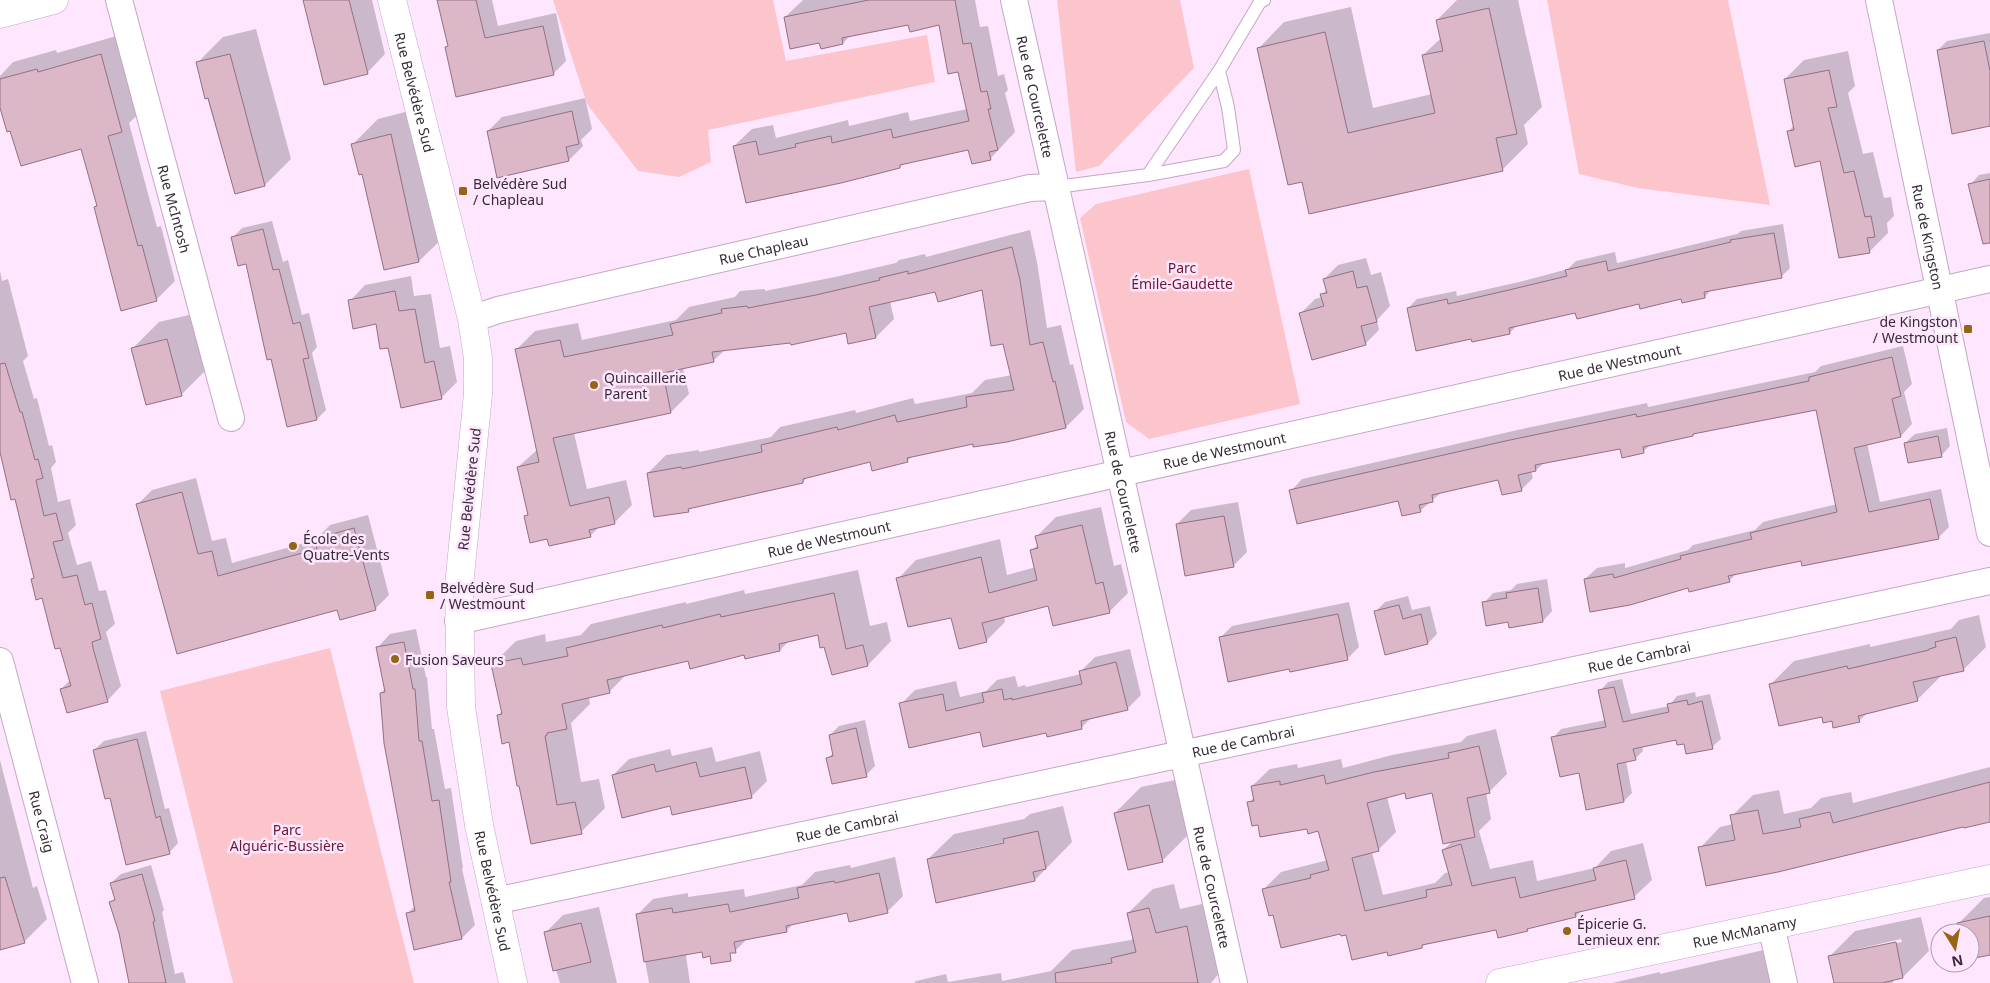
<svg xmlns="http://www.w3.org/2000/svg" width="1990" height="983" font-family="'Noto Sans',sans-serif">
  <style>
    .green { fill: #fcc5cc }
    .shadow { fill: #0003; fill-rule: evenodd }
    .building { fill: #dcb7c8; stroke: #937081 }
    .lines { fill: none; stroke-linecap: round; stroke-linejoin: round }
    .service-casing { stroke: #c3a7c3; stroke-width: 14 }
    .minor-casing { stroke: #c3a7c3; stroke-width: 28 }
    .tertiary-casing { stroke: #c3a7c3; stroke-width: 29 }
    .service { stroke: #fff; stroke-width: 12 }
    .minor { stroke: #fff; stroke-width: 26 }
    .tertiary { stroke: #fff; stroke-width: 28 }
    .poi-dot { fill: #956515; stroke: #fee7fe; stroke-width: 2 }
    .labels { text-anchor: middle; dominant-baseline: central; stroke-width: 5; stroke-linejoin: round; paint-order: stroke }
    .street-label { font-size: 14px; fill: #362b36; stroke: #fee7fe }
    .poi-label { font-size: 14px; fill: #362b36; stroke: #fee7fe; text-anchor: start }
    .park-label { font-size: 14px; fill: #6b172e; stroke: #fee7fe }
  </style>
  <rect width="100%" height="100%" fill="#fee7fe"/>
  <!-- green -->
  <path class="green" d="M553,0H773L786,61L927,35L935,82L708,130L711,162L679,177L638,171L587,104Z
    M1057,0H1180L1194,68L1099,166L1076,172Z
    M1547,0H1728L1770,205L1638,188L1579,174Z
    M1249,169L1300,404L1149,439L1126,422L1080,218L1096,204Z
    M330,648L414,983H233L160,691Z"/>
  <!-- shadow -->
  <path class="shadow" d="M305,0H372L385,54L367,73Z
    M439,0H492L498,26L556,13L566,61L553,74L447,47L449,45Z
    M803,0H975L980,27L988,26L998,76L1004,74L1008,90L1005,93L1015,132L990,159L969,149L904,163L900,167L797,191L734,146L752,129L773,125L776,138L848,120L849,126L908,112L910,121L967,109L959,71L940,24H909L851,35L843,43L820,41L785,17Z
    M1457,0H1518L1542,107L1524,125L1528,144L1502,170L1303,180L1259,48L1284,22L1351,7L1373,108L1432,94L1423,55L1441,38L1437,20Z
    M256,29L291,159L265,185L235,193L197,63L223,37Z
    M1990,33V125L1938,50L1947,41Z
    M120,35L141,112L129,123L157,227L161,226L175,281L156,300L95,207L98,205L81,147L11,130L0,103V76L13,62L56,50L57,53Z
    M1848,51L1855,86L1848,93L1863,154L1873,152L1884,198L1891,197L1894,216L1887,223L1888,233L1869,252L1821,159L1788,132L1794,125L1785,79L1804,60Z
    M585,98L592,129L581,140L583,146L569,160L488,131L502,117Z
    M417,109L445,236L419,261L352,145L378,119Z
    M1990,173V224L1970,185L1979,175Z
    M272,221L283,262L288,260L302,315L309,313L317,347L312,353L326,410L317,419L288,426L247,262L232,238L242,228Z
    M1783,224L1790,268L1781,277L1711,290L1705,297H1682L1576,312L1517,325L1510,333L1473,341L1472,337L1408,308L1417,299L1456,291L1457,296L1519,282L1568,269L1576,261L1615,252L1617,263L1737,234L1741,231Z
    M1030,230L1037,262L1047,328L1061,325L1070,365L1073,364L1084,409L1066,427L974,443L913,456L907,461H870L808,476L803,482L692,507L688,511L648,473L666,455L699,450V452L771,437L780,427L855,410L856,413L913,398L915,404L972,393L985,380L1012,375L1004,342L983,289L936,291L890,301L894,319L876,337L847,332L791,342L725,350L713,361L683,368L689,394L671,412L574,433L587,489L626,480L632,505L614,523L600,526L590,536L548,538L525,516L529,513L518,467L538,449L517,349L535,331L578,323L582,340L676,320L689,307L735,297L740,291L765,289V291L835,277L896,263L899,260L925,254L926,257Z
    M1366,258L1371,275L1381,272L1390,306L1377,320L1379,330L1365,344L1301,313L1315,299L1322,297V295L1327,289L1324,279L1338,265Z
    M0,271L2,281L8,279L28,356L23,361L34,399L37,398L49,446L52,445L56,462L51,468L58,502L70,499L76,525L68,533L77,565L91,561L99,591L106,590L115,624L106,632L121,686L107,701L61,689L70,680L61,646L43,597L32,579L35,577L16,497L0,446Z
    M411,276L414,296L431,294L440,348L450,346L457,382L441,398L377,323L350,301L365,285Z
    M193,314L207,369L181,395L133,348L159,322Z
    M1903,346L1912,384L1904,392L1912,424L1901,436L1867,443L1880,502L1941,489L1949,527L1938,538L1802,559L1737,573L1729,581L1689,587L1585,579L1597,568L1625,563V568L1688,550L1693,545L1755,530L1763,522L1837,504L1816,408L1696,433L1693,435L1651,444L1644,451L1621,448L1544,463L1536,470L1531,471L1533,478L1521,490L1499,478L1443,491L1420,511L1399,499L1291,491L1302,479L1522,429L1647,403L1648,407L1815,372L1821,366Z
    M1947,428L1950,446L1941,456L1905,443L1915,434Z
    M196,478L212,541L226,538L232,563L315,540L330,525L368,515L389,595L375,609H338L178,653L138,504L152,490Z
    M1238,502L1247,552L1233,566L1177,524L1191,510Z
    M1101,507L1114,566L1121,564L1128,593L1109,612L1049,604L1004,616L1005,622L986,641L898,579L916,560L1000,539L1007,575L1036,567L1032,550L1039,544L1037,536L1056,517Z
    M858,570L870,626L887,622L891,641L868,665L825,645L819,634L789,641L780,650L689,660L627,674L609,692L589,697L590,704L571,723L581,782L599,779L605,808L581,832L532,843L510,741L498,716L502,711L492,665L516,641L545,634L546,642L581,635L591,624L686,602V604L744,590L745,594Z
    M1547,579L1552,611L1543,621H1509L1484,603L1493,593L1511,590L1517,584Z
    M1408,596L1412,610L1430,606L1437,634L1428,643L1376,611L1385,602Z
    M1349,602L1359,647L1347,659L1290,668L1220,638L1232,626Z
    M1979,615L1986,647L1963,670L1940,675V677L1917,700L1868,712L1859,721L1833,720L1771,684L1794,661L1870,644V647L1951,629L1959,620Z
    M416,629L426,677H427L432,729H434L445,789L451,788L463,868L462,869L475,925L462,938L415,949L407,914L415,906L381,693L385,689L378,647L390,634Z
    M1130,649L1141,695L1127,709L1092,717L1082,727L1047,732L981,731L901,704L915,690L956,681L960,697L986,691L997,680L1015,676L1018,687L1025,685L1026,687L1081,674V671L1095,657Z
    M1622,679L1631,714L1669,706L1677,696L1695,692L1696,697L1710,694L1721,739L1712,747L1685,743L1677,739L1642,746L1643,751L1635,759L1626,761L1632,793L1624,801L1587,808L1580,772L1553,738L1561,729L1606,720L1600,691L1608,682Z
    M865,720L875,766L866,775L828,758L834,752L830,735L839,726Z
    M1496,729L1507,774L1490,791L1486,792L1491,819L1479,831L1490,869L1533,860L1537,881L1595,868L1611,851L1643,843L1652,880L1634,897L1582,910L1576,916L1530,927L1527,930L1497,929L1426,943L1422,947L1388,950L1347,934L1274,914L1264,889L1281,872L1328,860L1319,830L1308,827L1259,824L1249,803L1254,797L1252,786L1270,769L1297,764L1298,768L1341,759L1343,768L1392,755L1461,742L1467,736ZM1433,791L1453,841L1443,850L1450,872L1445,873L1435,883L1383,895L1372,852L1378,850L1396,832L1387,797L1406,792Z
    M146,731L165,809L169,808L178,843L169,853L110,796L94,750L104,741Z
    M712,747L716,762L760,751L767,781L751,797L671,804L613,775L629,759L670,749L672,756Z
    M0,760L33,888L37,886L47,919L24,942L0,949Z
    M1990,767V821L1700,848L1720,827L1733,824L1732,816L1753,795L1779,790L1784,814L1811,808L1821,798L1851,792L1853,803Z
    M1175,780L1188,835L1162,861L1115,813L1141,787Z
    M1063,806L1072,842L1035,880L937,901L928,859L954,834L1024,819L1030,814ZM1010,841V843L956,854V852Z
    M895,857L903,896L887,912H848L794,923L786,931L748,938L735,951L698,945L686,956L690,983H649L637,915L653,899L688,893V897L744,889L745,897L802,885L815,872L850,865L851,868Z
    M151,865L164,910L162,912L175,974L183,972L186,983H131L111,902L116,897L111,883L121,874Z
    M1174,884L1180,909L1211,902L1225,966L1211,983H914L916,981L946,974L948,982L1001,973L1002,981L1051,971L1072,950L1131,940L1134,937L1128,913L1153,889Z
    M1990,897V954L1970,958V933H1951L1958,926V924L1984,898Z
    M599,907L617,983H560L545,933L563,915Z
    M1921,917L1929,951L1903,977L1896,978L1892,983H1835L1829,957L1855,931ZM1901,939L1902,942L1858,951V949Z
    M1768,949L1776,983H1612L1660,972V974Z
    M1942,963H1965L1943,968Z"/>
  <!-- building -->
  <path class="building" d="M303,0H349L368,74L324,85Z
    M437,0H476L485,38L543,26L554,75L456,97L445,47L448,46Z
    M869,0H955L963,44L971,43L981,92L987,91L991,109H988L998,150L989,152L991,160L972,164L968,150L900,165V168L841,183L746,203L733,146L756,141L759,155L796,147L795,144L831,136L832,143L891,129L893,138L969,121L958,72L948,74L939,25L910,32L908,25L842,38L843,44L821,49L819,43L790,49L784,17Z
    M1489,8L1517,134L1496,138L1503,171L1309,214L1302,182L1288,185L1257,48L1325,32L1348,133L1435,113L1422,55L1443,51L1436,20Z
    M1984,41L1990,71V126L1952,134L1937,50Z
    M101,54L122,132L108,136L138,246L142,245L157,301L121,311L94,207L97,206L81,149L21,166L10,131L7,132L0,108V79L37,69L38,72Z
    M230,54L265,186L235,194L208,98L205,99L196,62Z
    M1829,70L1837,107L1828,108L1844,173L1854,171L1865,217L1871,216L1875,237L1867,238L1870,253L1839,258L1820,161L1795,167L1787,131L1794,130L1784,79Z
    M572,111L579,144L566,147L569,161L497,178L487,131Z
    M391,134L419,262L384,270L362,174L359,175L351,144Z
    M1990,179V243L1983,244L1968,184Z
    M263,229L273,270L279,269L293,324L300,322L309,358L303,359L317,420L287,427L271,359L267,360L246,264L238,266L231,237Z
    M1774,233L1782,278L1704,292L1705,298L1682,303L1681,299L1640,309L1639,304L1577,319L1575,313L1509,328L1510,334L1472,342L1471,339L1416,351L1407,308L1447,299L1448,304L1509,290L1567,276L1565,270L1606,261L1608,271L1731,242L1730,240Z
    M1012,247L1020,280L1030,345L1043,342L1053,382L1055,381L1066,428L1007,442L973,447V444L907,458L908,462L872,471L870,462L803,479V483L688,509L689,512L654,517L647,473L681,467L682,469L762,452L761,445L837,427L838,430L895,415L897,422L967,407L966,397L1014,390L1003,344L991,346L982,290L938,302L935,292L869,307L876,338L848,344L846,333L791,345L790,343L712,352L714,362L663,373L671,413L553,438L570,506L609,497L615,524L589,530L591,537L549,546L547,539L530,543L524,516L528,515L517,467L539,462L515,349L560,340L564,357L673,335L670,324L722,313L721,309L747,306L748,308L816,295L880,280L879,278L908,271V274Z
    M1353,271L1357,288L1367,286L1377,322L1361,326L1366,345L1312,360L1299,313L1324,306L1320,294L1327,293L1323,279Z
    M395,291L399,311L415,309L425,363L434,361L442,399L401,408L388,348L380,349L376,324L353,329L348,300Z
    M167,339L182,396L146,405L131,348Z
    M1892,357L1901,396L1892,399L1901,437L1854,448L1869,512L1930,499L1939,539L1802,566L1801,561L1728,576L1730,582L1689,592L1688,588L1630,605L1590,612L1584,579L1613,574L1614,578L1681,559L1680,556L1752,539L1750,533L1837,512L1816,410L1693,434V436L1643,447L1644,453L1622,458L1620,449L1535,465L1536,471L1518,475L1522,491L1502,495L1498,480L1432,495L1433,502L1419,505L1421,512L1402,516L1398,501L1297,524L1289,490L1510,440L1636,414L1637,417L1809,381V377Z
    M5,363L20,412H22L35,460L38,459L43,478L36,480L44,516L56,513L63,540L53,542L63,578L77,575L85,605L92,603L101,639L92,642L93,648L108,702L67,713L60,689L71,686L60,648L55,649L42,598L36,600L31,579L34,578L15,499L11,500L0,452V364Z
    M1938,436L1942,457L1908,463L1904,443Z
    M182,492L198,554L212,551L218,576L317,549L314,539L354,528L376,610L340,620L337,610L177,654L136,504Z
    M1224,516L1234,567L1185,576L1176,524Z
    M1082,525L1096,584L1103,582L1110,613L1053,626L1048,606L982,623L987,642L959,649L951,618L908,627L896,578L981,557L989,593L1037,580L1030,550L1038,548L1035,536Z
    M1538,588L1543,622L1509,628L1508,622L1486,626L1482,602L1507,598L1506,593Z
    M834,593L846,649L863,645L868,666L832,675L824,647L820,648L818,635L779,644L780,651L745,659L744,655L690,669L688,661L607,680L610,693L562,704L567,729L547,733V735L545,736L557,805L575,802L582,834L531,844L519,786H517L509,742L502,744L497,715L502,714L491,664L521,658L523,665L568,656L566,648L662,625L663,628L720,614L721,617Z
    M1399,605L1403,619L1421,614L1428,644L1385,655L1374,611Z
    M1338,614L1348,660L1290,672L1289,669L1228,682L1219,637Z
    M1956,637L1964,671L1913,682L1918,701L1858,716L1860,722L1833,728L1832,721L1823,723L1822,717L1779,726L1769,684L1847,666L1848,669L1929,650V649L1936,647L1935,642Z
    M404,642L413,689H415L419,741H422L432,801L439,800L451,882H449L462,939L414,950L406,913L415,911L384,743L380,693L385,692L376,647Z
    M1116,662L1128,710L1081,721L1082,729L1047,737L1046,733L983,747L980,732L909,748L899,703L943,694L946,711L984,702L982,693L1002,689L1004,700L1012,698V700L1082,684L1079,671Z
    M1614,687L1623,722L1669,712L1667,704L1687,700L1688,705L1702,701L1713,749L1686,754L1684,744L1677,745L1676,740L1633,749L1636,760L1617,764L1624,802L1586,810L1579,773L1560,777L1551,737L1606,727L1598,690Z
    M856,728L867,777L832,784L826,758L833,756L829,735Z
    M137,739L156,818L160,816L170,854L126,865L110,798L105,799L93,750Z
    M1479,746L1490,793L1467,798L1475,837L1443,844L1432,793L1406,799L1405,793L1367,803L1379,851L1352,858L1365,911L1427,897L1426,890L1452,885L1442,850L1461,844L1472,886L1515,877L1520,898L1596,880L1593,868L1626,860L1635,899L1575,913L1576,917L1527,929L1528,931L1498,938L1496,930L1422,945V948L1388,956L1387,952L1352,960L1346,935L1341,936L1340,934L1281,948L1273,915L1269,916L1262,889L1311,878L1310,875L1329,870L1318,831L1308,834L1307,829L1260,837L1258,825L1252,826L1247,802L1254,801L1251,786L1280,781V785L1324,775L1326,784L1374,772L1449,758L1448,753Z
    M696,762L700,777L745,767L752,798L672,815L670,806L622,818L612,775L654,764L656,772Z
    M1990,782V822L1964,828L1963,827L1778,872L1706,886L1698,847L1735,840L1730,815L1758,810L1763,834L1801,827L1799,819L1830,812L1833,823Z
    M1149,805L1163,862L1128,870L1114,813Z
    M1038,831L1046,869L1033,872L1035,881L936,903L927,859L1004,843L1003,839Z
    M879,873L888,913L849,922L847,913L786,926L787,932L734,942L736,953H730L731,961L711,964L710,956L703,958L702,952L644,962L636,914L672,908L673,913L728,904L730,912L799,898L797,888L834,881L835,883Z
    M142,874L155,921L153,922L166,983H129L119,933L109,902L115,900L110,883Z
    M5,877L25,943L0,950V878Z
    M1149,908L1156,933L1187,926L1198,983H1056L1055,973L1112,963L1111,958L1136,952L1127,913Z
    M1990,916V955L1970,959V933H1959L1957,923Z
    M581,923L591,962L553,971L544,932Z
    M1896,942L1903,978L1882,983H1834L1828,956Z"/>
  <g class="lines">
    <!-- service casing -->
    <g class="service-casing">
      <path id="service" d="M1148,175L1219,71L1260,2L1264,0
        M1056,187L1148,175L1224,161L1234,150L1228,107L1219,71"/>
    </g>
    <!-- minor casing -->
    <g class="minor-casing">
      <g id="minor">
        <path id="s1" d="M119,0L231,418"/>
        <path id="s2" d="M1014,0L1234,983"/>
        <path id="s3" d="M1879,0L1990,533"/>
        <path id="s4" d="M472,319L498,310L1030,188L1056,187"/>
        <path id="s5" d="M458,621L1990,279"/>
        <path id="s6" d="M0,661L85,983"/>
        <path id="s7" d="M495,901L1990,581"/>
        <path d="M1771,925L1784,983"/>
      </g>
    </g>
    <!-- tertiary casing -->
    <g class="tertiary-casing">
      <g id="tertiary">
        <path id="s8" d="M392,0L472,319L478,358V394L459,586L461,707L479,825L513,983"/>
        <path d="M0,14L54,0"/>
        <path id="s9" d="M1500,983L1990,879"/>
      </g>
    </g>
    <!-- service -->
    <use href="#service" class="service"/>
    <!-- minor -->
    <use href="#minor" class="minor"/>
    <!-- tertiary -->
    <use href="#tertiary" class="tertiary"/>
  </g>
  <!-- markers -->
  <g class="poi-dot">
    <rect x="458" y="186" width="10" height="10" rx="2.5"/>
    <rect x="1963" y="324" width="10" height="10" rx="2.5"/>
    <circle cx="594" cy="385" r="5"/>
    <circle cx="293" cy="546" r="5"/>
    <rect x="425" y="590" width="10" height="10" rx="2.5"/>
    <circle cx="395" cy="659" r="5"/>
    <circle cx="1567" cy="931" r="5"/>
  </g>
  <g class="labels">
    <!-- street labels -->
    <g class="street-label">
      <text stroke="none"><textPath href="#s8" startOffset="95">Rue Belvédère Sud</textPath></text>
      <text stroke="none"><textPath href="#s2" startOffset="99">Rue de Courcelette</textPath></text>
      <text stroke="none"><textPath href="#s1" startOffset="216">Rue McIntosh</textPath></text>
      <text stroke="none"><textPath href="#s3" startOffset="242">Rue de Kingston</textPath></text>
      <text stroke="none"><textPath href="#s4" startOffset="300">Rue Chapleau</textPath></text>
      <text stroke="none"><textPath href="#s5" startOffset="1190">Rue de Westmount</textPath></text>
      <text stroke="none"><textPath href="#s5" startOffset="785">Rue de Westmount</textPath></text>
      <text transform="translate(469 489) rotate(-84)">Rue Belvédère Sud</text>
      <text stroke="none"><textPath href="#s2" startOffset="504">Rue de Courcelette</textPath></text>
      <text stroke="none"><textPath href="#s5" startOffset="380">Rue de Westmount</textPath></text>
      <text stroke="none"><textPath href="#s7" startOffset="1170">Rue de Cambrai</textPath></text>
      <text stroke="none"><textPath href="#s7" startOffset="765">Rue de Cambrai</textPath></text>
      <text stroke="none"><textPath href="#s6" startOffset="166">Rue Craig</textPath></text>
      <text stroke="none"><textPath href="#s7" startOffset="360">Rue de Cambrai</textPath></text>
      <text stroke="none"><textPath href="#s2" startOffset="909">Rue de Courcelette</textPath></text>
      <text stroke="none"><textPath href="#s8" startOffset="905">Rue Belvédère Sud</textPath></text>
      <text stroke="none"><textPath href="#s9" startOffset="250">Rue McManamy</textPath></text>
    </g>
    <!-- poi labels -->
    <g class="poi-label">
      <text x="473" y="183">Belvédère Sud<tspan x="473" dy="16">/ Chapleau</tspan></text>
      <text x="1958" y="321" text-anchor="end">de Kingston<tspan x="1958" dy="16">/ Westmount</tspan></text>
      <text x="604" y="377">Quincaillerie<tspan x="604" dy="16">Parent</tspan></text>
      <text x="303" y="538">École des<tspan x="303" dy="16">Quatre-Vents</tspan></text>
      <text x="440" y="587">Belvédère Sud<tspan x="440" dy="16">/ Westmount</tspan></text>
      <text x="405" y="659">Fusion Saveurs</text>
      <text x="1577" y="923">Épicerie G.<tspan x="1577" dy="16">Lemieux enr.</tspan></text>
    </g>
    <!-- park labels -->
    <g class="park-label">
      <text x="1182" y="267">Parc<tspan x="1182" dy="16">Émile-Gaudette</tspan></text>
      <text x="287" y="829">Parc<tspan x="287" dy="16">Alguéric-Bussière</tspan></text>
    </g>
  </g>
  <!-- north arrow -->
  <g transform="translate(1955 948) rotate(169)"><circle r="24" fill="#fee7fe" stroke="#ae9cae"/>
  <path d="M0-4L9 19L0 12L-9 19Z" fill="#956515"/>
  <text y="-8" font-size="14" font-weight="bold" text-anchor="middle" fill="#362b36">N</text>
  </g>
</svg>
